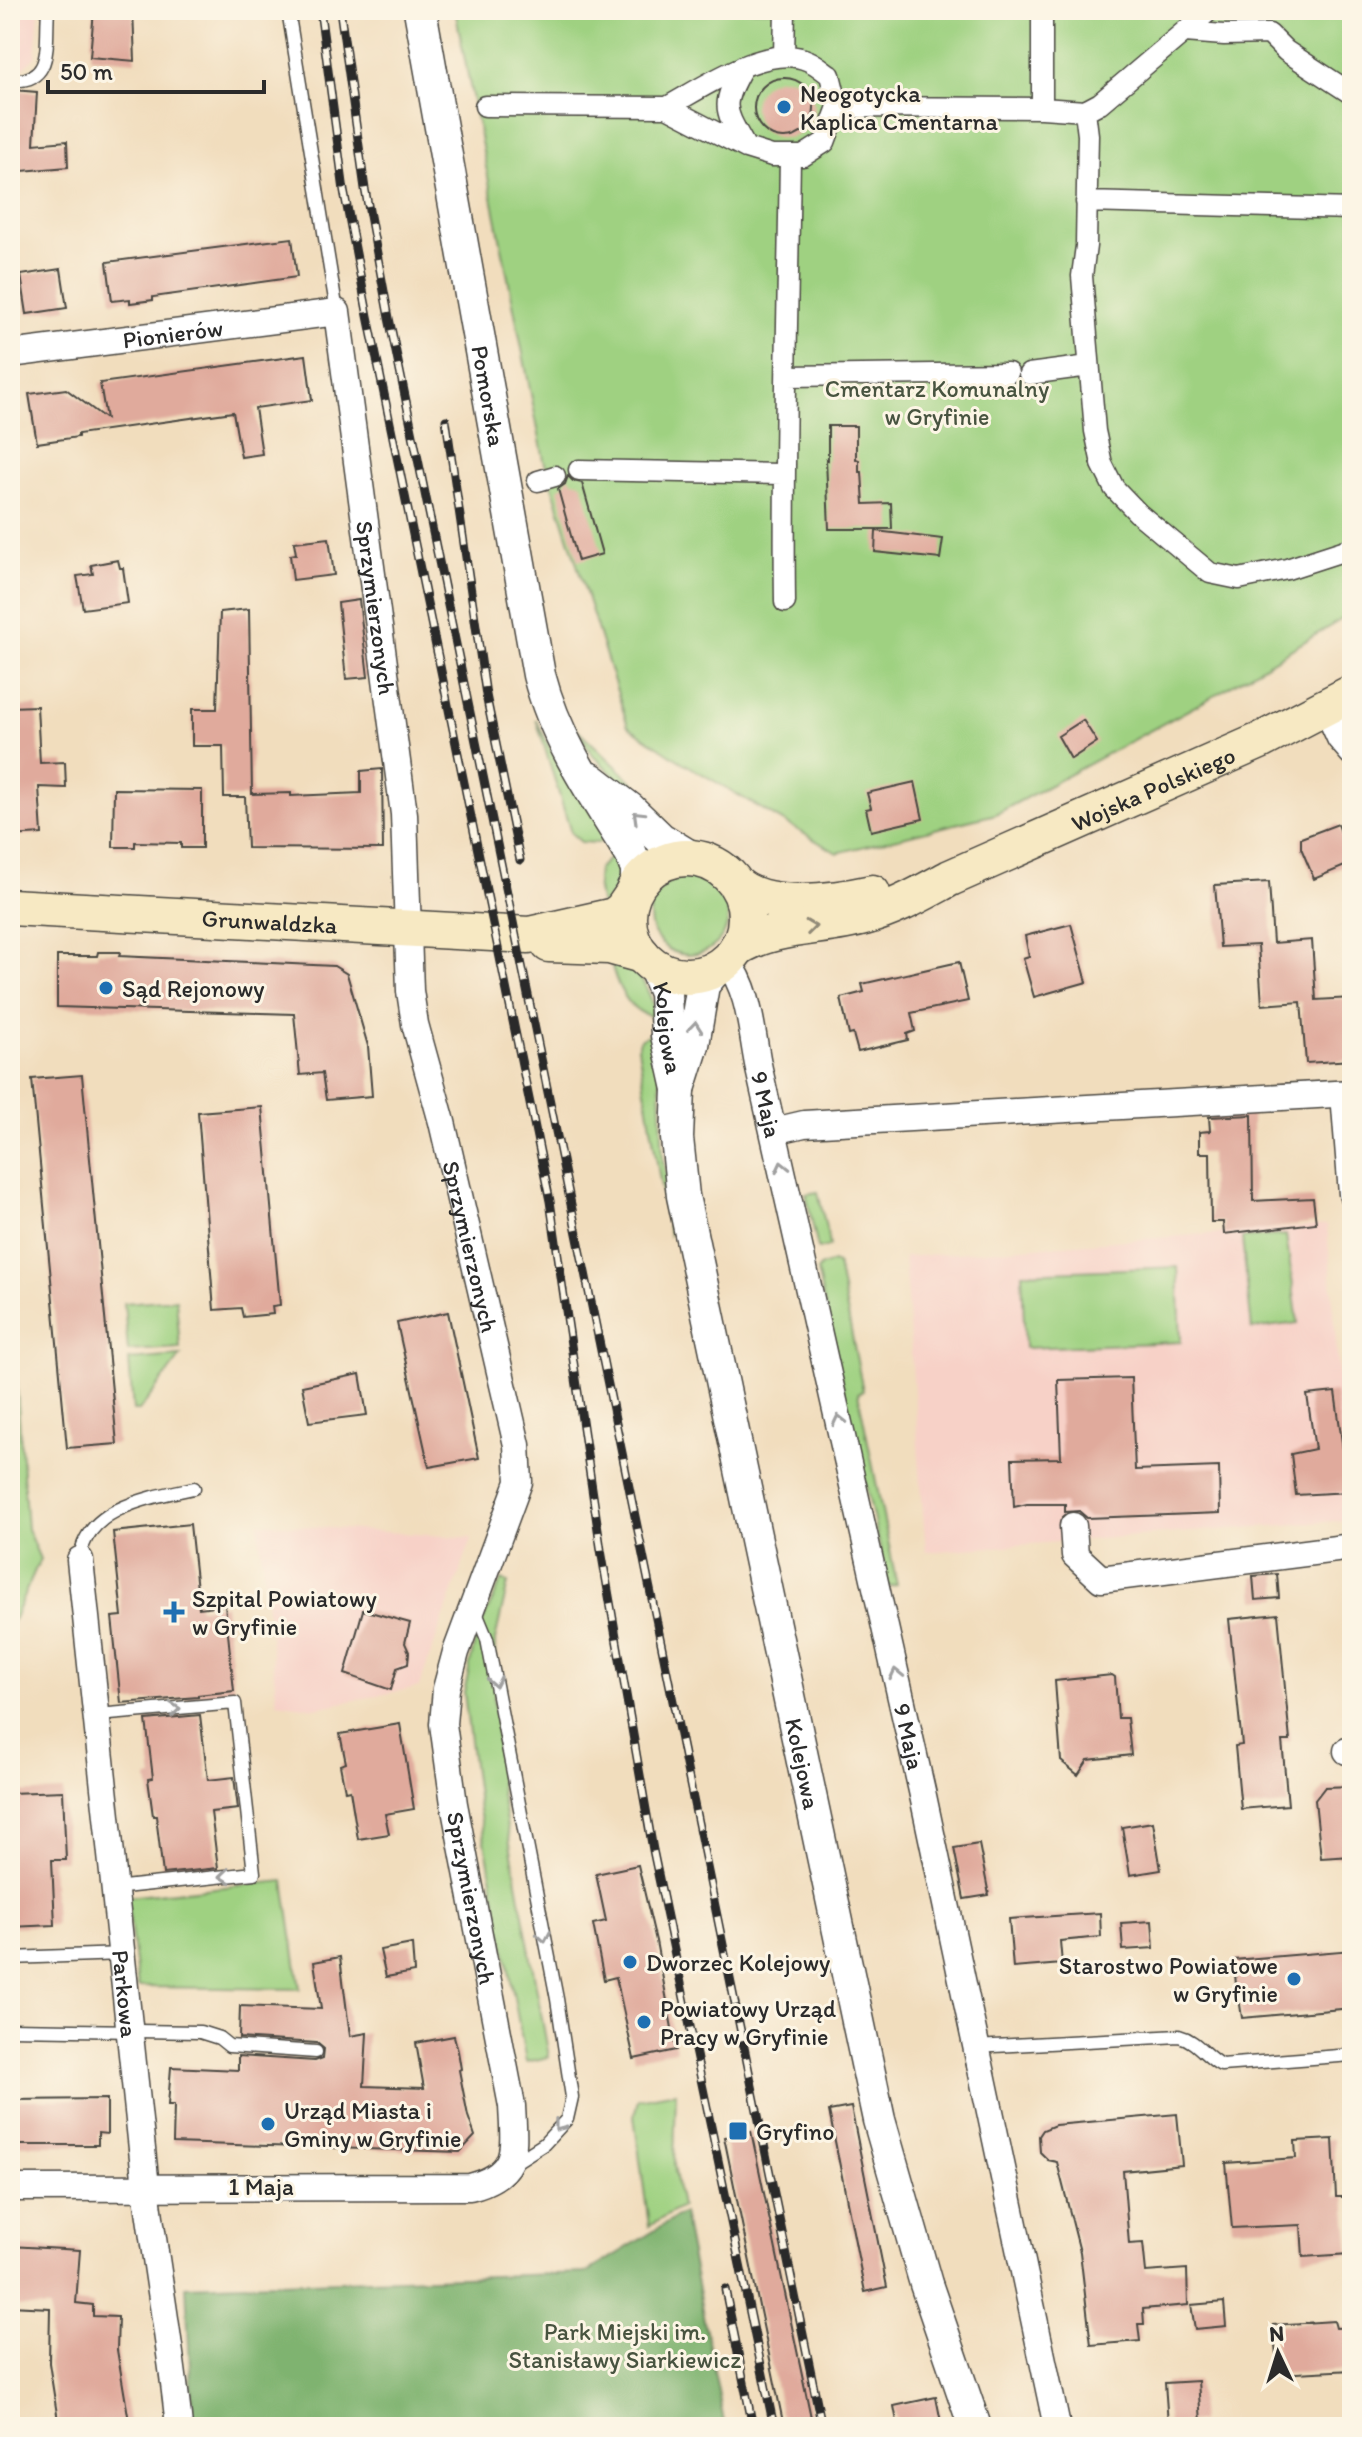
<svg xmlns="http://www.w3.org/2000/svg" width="1362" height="2437" font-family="Itim,sans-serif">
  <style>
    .built { fill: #f7d1c7 }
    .green { fill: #9fd181; stroke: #657e56; stroke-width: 2 }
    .forest { fill: #7fb36f; stroke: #556f4d; stroke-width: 2 }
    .building { fill: #e0aa9c }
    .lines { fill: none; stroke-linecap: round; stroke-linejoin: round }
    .service-casing { stroke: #494641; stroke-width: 15 }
    .pedestrian-casing { stroke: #494641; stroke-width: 23 }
    .minor-casing { stroke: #494641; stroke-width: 29 }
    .tertiary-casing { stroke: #494641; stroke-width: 35 }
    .secondary-casing { stroke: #494641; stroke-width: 39 }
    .service { stroke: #fff; stroke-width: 12 }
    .pedestrian { stroke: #fff; stroke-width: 20 }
    .minor { stroke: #fff; stroke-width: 26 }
    .tertiary { stroke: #fff; stroke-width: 32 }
    .secondary { stroke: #f7e9c3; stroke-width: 36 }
    .rail-casing { stroke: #2b2b2b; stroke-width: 9 }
    .rail { stroke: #fcf5e5; stroke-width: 6; stroke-dasharray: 18; stroke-linecap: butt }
    .oneway { stroke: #a0a0a0 }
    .oneway2 { stroke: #918a77 }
    .poi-dot { fill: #1f6fb2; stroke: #fcf5e5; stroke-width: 3 }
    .labels { text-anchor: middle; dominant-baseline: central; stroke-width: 6; stroke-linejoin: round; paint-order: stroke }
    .poi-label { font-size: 24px; fill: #2b2b2b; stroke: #fcf5e5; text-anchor: start }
    .street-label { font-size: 24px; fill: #2b2b2b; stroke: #fcf5e5 }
    .park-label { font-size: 24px; fill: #485440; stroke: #fcf5e5 }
  </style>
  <rect width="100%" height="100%" fill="#fcf5e5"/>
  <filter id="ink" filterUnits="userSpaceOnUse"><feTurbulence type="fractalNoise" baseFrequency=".0125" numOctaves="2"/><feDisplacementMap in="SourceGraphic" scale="16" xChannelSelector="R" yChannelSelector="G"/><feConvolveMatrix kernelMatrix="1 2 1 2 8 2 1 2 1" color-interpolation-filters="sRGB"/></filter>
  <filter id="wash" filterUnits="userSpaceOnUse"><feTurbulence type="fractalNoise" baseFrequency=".006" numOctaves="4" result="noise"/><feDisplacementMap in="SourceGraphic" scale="32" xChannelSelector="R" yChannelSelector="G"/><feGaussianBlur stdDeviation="1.8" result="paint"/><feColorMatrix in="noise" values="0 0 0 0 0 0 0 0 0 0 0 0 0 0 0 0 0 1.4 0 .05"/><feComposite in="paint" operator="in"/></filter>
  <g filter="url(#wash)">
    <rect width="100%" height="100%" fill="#f1ddbd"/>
    <!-- built -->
    <path class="built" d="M10,10H39L35,57L19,72L10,71Z
      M1327,1225L1350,1520L926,1552L904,1257Z
      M258,1523L472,1538L419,1687L316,1708L277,1702Z"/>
    <!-- green -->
    <path class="green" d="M455,10H1352V613L1205,701L996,814L837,853L677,759L628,726L544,460Z
      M536,719L558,764L610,835L598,843L581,842L571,833Z
      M574,726L646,795L648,800L646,808L593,755Z
      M619,849C624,879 620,885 601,907L597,883L598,869Z
      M650 916a39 39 0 1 1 78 0a39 39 0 1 1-78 0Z
      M610,958C643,973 646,983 657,1017C628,1015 615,983 610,958Z
      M651,1033L658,1034L663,1161L677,1225L669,1235L638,1048L640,1040Z
      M818,1192L830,1246L818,1249L806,1194Z
      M1286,1235L1298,1323L1252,1329L1242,1238Z
      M833,1262L838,1265L863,1391L858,1393L897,1585L889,1587L817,1271L821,1266Z
      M1178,1267L1181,1342L1025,1348L1022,1273Z
      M176,1299L180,1348L128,1351L124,1303Z
      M10,1320H12L27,1529L40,1559L10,1627Z
      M181,1356L139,1411H133L129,1360Z
      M502,1580L508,1583L495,1640L494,1700L501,1794L549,2057L526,2062L478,1804L464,1693L476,1636Z
      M284,1881L300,1989L138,1987L127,1897Z
      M676,2092L674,2165L681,2207L649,2226L634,2116L638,2099Z"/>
    <!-- forest -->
    <path class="forest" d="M683,2213L725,2427H193L186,2286L586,2273Z"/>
    <g id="blocks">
      <!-- building -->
      <path class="building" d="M94,10H133L135,61L90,57Z
        M754 108a30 30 0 1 1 60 0a30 30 0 1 1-60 0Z
        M13,90L37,92L34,144L67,141L68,167L10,172V109Z
        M292,238L297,277L153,297V300L130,303V299L112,301L107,262Z
        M61,269L67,308L27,314L21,275Z
        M306,355L312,400L255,408L262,454L241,457L233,412L78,434V437L37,443L29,394L66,389L106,419L100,383Z
        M828,426H856V459L859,460V472H862L864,504L891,503L892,529H829L826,459L828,460Z
        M568,476L573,481L582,483L602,554L578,561L558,489L565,484Z
        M876,531L943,539L940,559L875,552Z
        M329,538L334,575L293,580L290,555L296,554L294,542Z
        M118,560L120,568H123L128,603L83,609L77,576L93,574L91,565Z
        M359,600L368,677L346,679L338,603Z
        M249,609L252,794L291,793V796L361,793V771L382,769L383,849L247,848L245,797H224L223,746H192V709H217L220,612Z
        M37,706L40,763L65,762L66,788L39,787L42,834L10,836V707Z
        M1083,720L1097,742L1071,759L1058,736Z
        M915,782L923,819L871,831L866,809L871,808L867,793Z
        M114,789L202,790V848H181V843L135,842V847H113Z
        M1338,824L1352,863L1314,879L1301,848V838Z
        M1269,882L1273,943L1312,940L1316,1000L1352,998V1060L1306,1063L1301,1002L1262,1005L1258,945L1220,947L1215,885Z
        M1071,924L1087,982L1034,997L1023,958L1029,956L1025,936Z
        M98,952H120L119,956L334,966L347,974L368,1046L372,1096L326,1100L322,1073L300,1075L294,1014L57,1007V956H97Z
        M959,962L968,1001L911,1013L915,1031L907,1034L908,1040L858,1052L853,1034L849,1035L841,998L864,992L862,984Z
        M82,1075L117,1444L67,1448L32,1079Z
        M262,1107L280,1305L272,1306L273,1314L243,1317L241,1308L214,1310L198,1112Z
        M1252,1115L1253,1201L1313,1198L1316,1223L1224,1234L1223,1222H1211L1210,1153H1199V1132L1210,1131L1209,1117Z
        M448,1312L479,1458L429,1467L397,1323Z
        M360,1374L367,1415L309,1422L302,1386Z
        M1131,1378L1135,1470L1219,1467L1220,1513L1087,1518L1079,1511L1065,1512V1504H1027L1014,1507L1012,1459L1061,1458L1058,1380Z
        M1335,1392L1349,1492L1296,1495L1291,1454L1315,1449L1307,1395Z
        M190,1524L199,1608L225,1605L234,1691L198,1695V1697L121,1703L112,1617L122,1616L113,1532Z
        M1277,1574L1279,1598L1255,1600L1253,1576Z
        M363,1610L410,1623L405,1643L409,1652L408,1664L397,1668L391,1690L345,1674Z
        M1278,1614L1290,1741H1282L1288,1805L1241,1809L1235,1746L1242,1745L1229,1619Z
        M1112,1675L1115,1677L1118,1718H1127L1131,1755L1088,1760L1078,1775L1061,1761L1055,1681Z
        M200,1715L208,1780L234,1777L238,1809L211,1812L218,1868L163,1874L156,1816H153L148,1779L153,1778L146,1720Z
        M400,1724L414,1809L385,1814L389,1834L358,1839L350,1790L345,1791L340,1765L346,1763L340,1734Z
        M1352,1786V1856L1321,1858L1315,1800L1325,1787Z
        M63,1791L66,1860H52L55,1925L10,1927V1793Z
        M1153,1822L1161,1870L1130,1875L1122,1827Z
        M979,1844L989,1895L964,1899L954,1848Z
        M638,1865L656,1941L676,2050L634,2059L616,1977L604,1980L593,1924L606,1921L596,1874Z
        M1100,1913L1101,1937L1060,1941L1062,1964L1013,1968L1009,1919Z
        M1152,1921L1154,1948L1123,1950L1121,1923Z
        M412,1944L414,1972L386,1977L380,1950Z
        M1352,1950V2008L1242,2018L1239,1998H1237L1234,1960Z
        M340,1957L350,2036L367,2033L364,2086L424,2088L416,2043L454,2036L458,2051L461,2069L459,2070L468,2116L475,2136L460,2152L173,2143L174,2105H168L171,2067L238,2070V2056L315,2061L323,2058L324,2049L317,2043L239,2038L240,2006L321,2009L314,1962Z
        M107,2099V2134L98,2133V2145H10V2100Z
        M851,2107L887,2287L865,2292L829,2111Z
        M1177,2114L1182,2165L1123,2171L1129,2244L1143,2243L1146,2272L1187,2269L1188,2305L1143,2309L1144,2324H1138L1140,2341L1091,2345L1080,2252L1057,2162L1048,2160L1040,2152L1039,2136L1043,2130L1055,2125Z
        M751,2131L813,2427H784L724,2137Z
        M1333,2139L1336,2197H1345L1350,2254L1303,2257L1301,2225L1232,2228L1226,2163L1296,2158L1295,2141Z
        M10,2246L80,2250L76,2303L93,2305V2316L118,2317L117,2350L130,2427H59L49,2363L50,2308L10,2306Z
        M1224,2302L1226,2326L1195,2329L1191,2305Z
        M1334,2321L1336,2328L1352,2327V2370L1278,2374L1273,2325Z
        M1198,2381L1201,2422L1168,2424L1165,2383Z
        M936,2397L942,2427H898L894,2406Z"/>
    </g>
  </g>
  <g filter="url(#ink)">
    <use href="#blocks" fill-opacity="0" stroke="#494641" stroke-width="2"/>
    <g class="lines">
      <!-- service casing -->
      <g class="service-casing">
        <path id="service" d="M288,10L337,312
          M10,80C55,84 45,43 48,10
          M80,1560C84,1507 152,1497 194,1488
          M475,1610L487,1639L557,1999L572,2097L567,2119L544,2144L511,2165
          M98,1715L235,1703L254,1873L114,1888
          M10,1958L123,1954
          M10,2029L200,2032L219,2038L229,2046L316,2052
          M975,2047L1179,2036C1196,2040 1206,2057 1221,2065L1352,2055"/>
      </g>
      <!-- pedestrian casing -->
      <g class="pedestrian-casing">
        <path id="pedestrian" d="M1185,32L1224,35L1269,34L1286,51L1352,94
          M784,56L785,10
          M743,66C720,107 724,108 746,148
          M485,106L667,107L746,148L772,156H803L825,142L838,107L830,75C823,70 816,64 809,61C769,41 702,88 667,107
          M838,107L1042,108V10
          M1042,108L1085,111L1100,103L1210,10
          M1085,111L1088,135L1087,185L1086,246L1082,276L1095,431L1102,464L1114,488L1138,513L1210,573L1239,579L1287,569L1352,548
          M1086,202L1352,209
          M1029,374L1089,366
          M788,376L1008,373
          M579,470L783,474
          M538,481L555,476
          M785,602C783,453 788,305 790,156"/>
      </g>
      <!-- minor casing -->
      <g class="minor-casing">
        <g id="minor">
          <path id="s1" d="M10,354L337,312L404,814L410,991L415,1024L442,1122L517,1445L519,1482L456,1652L446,1689L443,1724L454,1804L512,2106C514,2149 520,2174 470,2187L10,2188"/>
          <path d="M1326,707L1340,738L1352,752"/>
          <path id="s2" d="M727,961C751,992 751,1032 759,1069L922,1791L1057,2427"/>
          <path d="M1344,1094L1352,1194"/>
          <path d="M774,1131L804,1124L1352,1093"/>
          <path d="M1073,1526L1075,1555L1101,1579L1352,1547"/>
          <path id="s3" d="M80,1560L146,2187C156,2267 171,2346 179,2427"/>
          <path d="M1347,1751H1352"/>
        </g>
      </g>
      <!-- tertiary casing -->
      <g class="tertiary-casing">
        <g id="tertiary">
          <path id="s4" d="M420,10L539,675C556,741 595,797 631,854L637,870V886"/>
          <path d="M591,779L630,809L661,839L692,858"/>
          <path id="s5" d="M654,966L665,993L667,1035L679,1089L677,1138L683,1196L879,2120L926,2284L975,2427"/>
          <path d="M679,1089L693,1045L703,985L716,969"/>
        </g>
      </g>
      <!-- secondary casing -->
      <g class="secondary-casing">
        <g id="secondary">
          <circle cx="687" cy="917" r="59"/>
          <path d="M738,886C770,911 835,901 872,893"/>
          <path id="s6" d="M10,907L529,935L614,916L622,910L631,897"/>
          <path d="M549,944L609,946L642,955"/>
          <path id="s7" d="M737,948C776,924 822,929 864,917C895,909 922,893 950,878L1260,741L1352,693"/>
        </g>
      </g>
      <!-- service -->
      <use href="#service" class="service"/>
      <!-- pedestrian -->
      <use href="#pedestrian" class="pedestrian"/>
      <!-- minor -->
      <use href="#minor" class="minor"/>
      <!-- tertiary -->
      <use href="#tertiary" class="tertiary"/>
      <!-- secondary -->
      <use href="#secondary" class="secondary"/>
      <!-- rail casing -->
      <g class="rail-casing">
        <path id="rail" d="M320,10L344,191L368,316L550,1201L601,1550L653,1850L774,2427
          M340,10L365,189L389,318L822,2427
          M446,420L486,695L520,860
          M725,2289L753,2427"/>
      </g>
      <!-- rail -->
      <use href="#rail" class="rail"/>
    </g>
    <!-- one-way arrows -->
    <defs><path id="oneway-chevron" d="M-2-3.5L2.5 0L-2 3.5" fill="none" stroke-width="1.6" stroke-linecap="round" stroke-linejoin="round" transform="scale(2)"/></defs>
    <g class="oneway">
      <use href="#oneway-chevron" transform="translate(638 816) rotate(-136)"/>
      <use href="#oneway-chevron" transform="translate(695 1027) rotate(-84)"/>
      <use href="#oneway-chevron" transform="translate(782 1167) rotate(-103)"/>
      <use href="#oneway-chevron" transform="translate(839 1420) rotate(-103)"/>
      <use href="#oneway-chevron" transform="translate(896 1674) rotate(-103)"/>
      <use href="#oneway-chevron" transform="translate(495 1682) rotate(79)"/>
      <use href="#oneway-chevron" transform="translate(175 1709) rotate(-5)"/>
      <use href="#oneway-chevron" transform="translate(225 1876) rotate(174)"/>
      <use href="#oneway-chevron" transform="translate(544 1937) rotate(80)"/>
      <use href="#oneway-chevron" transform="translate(559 2126) rotate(128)"/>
    </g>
    <use class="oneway2" href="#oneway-chevron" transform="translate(811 927) rotate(-7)"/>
  </g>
  <!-- markers -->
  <g class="poi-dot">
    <circle cx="784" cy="107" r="8"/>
    <circle cx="106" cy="988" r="8"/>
    <path d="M170 1600h8v8h8v8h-8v8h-8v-8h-8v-8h8z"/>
    <circle cx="630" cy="1962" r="8"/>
    <circle cx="1294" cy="1979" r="8"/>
    <circle cx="644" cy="2022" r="8"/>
    <circle cx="268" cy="2124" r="8"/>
    <rect x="728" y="2121" width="20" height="20" rx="4"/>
  </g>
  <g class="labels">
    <!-- poi labels -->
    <g class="poi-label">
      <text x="800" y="93">Neogotycka<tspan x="800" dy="28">Kaplica Cmentarna</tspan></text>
      <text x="122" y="988">Sąd Rejonowy</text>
      <text x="192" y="1598">Szpital Powiatowy<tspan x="192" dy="28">w Gryfinie</tspan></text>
      <text x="646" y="1962">Dworzec Kolejowy</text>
      <text x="1278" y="1965" text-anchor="end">Starostwo Powiatowe<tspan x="1278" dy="28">w Gryfinie</tspan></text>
      <text x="660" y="2008">Powiatowy Urząd<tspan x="660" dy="28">Pracy w Gryfinie</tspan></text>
      <text x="284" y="2110">Urząd Miasta i<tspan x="284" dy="28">Gminy w Gryfinie</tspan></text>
      <text x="756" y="2131">Gryfino</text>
    </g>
    <!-- street labels -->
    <g class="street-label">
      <text stroke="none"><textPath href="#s1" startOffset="164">Pionierów</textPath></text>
      <text stroke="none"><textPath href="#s4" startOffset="392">Pomorska</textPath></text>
      <text stroke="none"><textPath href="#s1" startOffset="628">Sprzymierzonych</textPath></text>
      <text stroke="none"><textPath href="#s7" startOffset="448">Wojska Polskiego</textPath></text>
      <text stroke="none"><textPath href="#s6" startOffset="260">Grunwaldzka</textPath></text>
      <text stroke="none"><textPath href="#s5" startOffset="64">Kolejowa</textPath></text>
      <text stroke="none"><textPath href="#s2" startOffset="150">9 Maja</textPath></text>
      <text stroke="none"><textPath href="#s1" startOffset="1276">Sprzymierzonych</textPath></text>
      <text stroke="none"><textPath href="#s2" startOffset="798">9 Maja</textPath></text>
      <text stroke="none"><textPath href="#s5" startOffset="814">Kolejowa</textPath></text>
      <text stroke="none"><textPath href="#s1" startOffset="1948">Sprzymierzonych</textPath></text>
      <text stroke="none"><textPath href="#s3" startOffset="436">Parkowa</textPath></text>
      <text x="261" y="2186">1 Maja</text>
    </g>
    <!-- park labels -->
    <g class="park-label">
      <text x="937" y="388">Cmentarz Komunalny<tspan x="937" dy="28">w Gryfinie</tspan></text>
      <text x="625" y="2331">Park Miejski im.<tspan x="625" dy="28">Stanisławy Siarkiewicz</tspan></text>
    </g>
  </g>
  <!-- margin -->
  <rect width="1362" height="2437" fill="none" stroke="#fcf5e5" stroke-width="40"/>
  <!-- north arrow -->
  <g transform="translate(1278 2353) rotate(356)" stroke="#fcf5e5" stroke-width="6" paint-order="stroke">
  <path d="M0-6L14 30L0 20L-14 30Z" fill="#2b2b2b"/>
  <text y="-12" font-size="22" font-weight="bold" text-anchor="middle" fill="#2b2b2b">N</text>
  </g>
  <!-- scale -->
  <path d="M48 80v12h216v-12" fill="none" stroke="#2b2b2b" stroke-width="4"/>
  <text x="60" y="80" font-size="24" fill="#2b2b2b" stroke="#fcf5e5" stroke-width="6" paint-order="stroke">50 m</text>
</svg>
